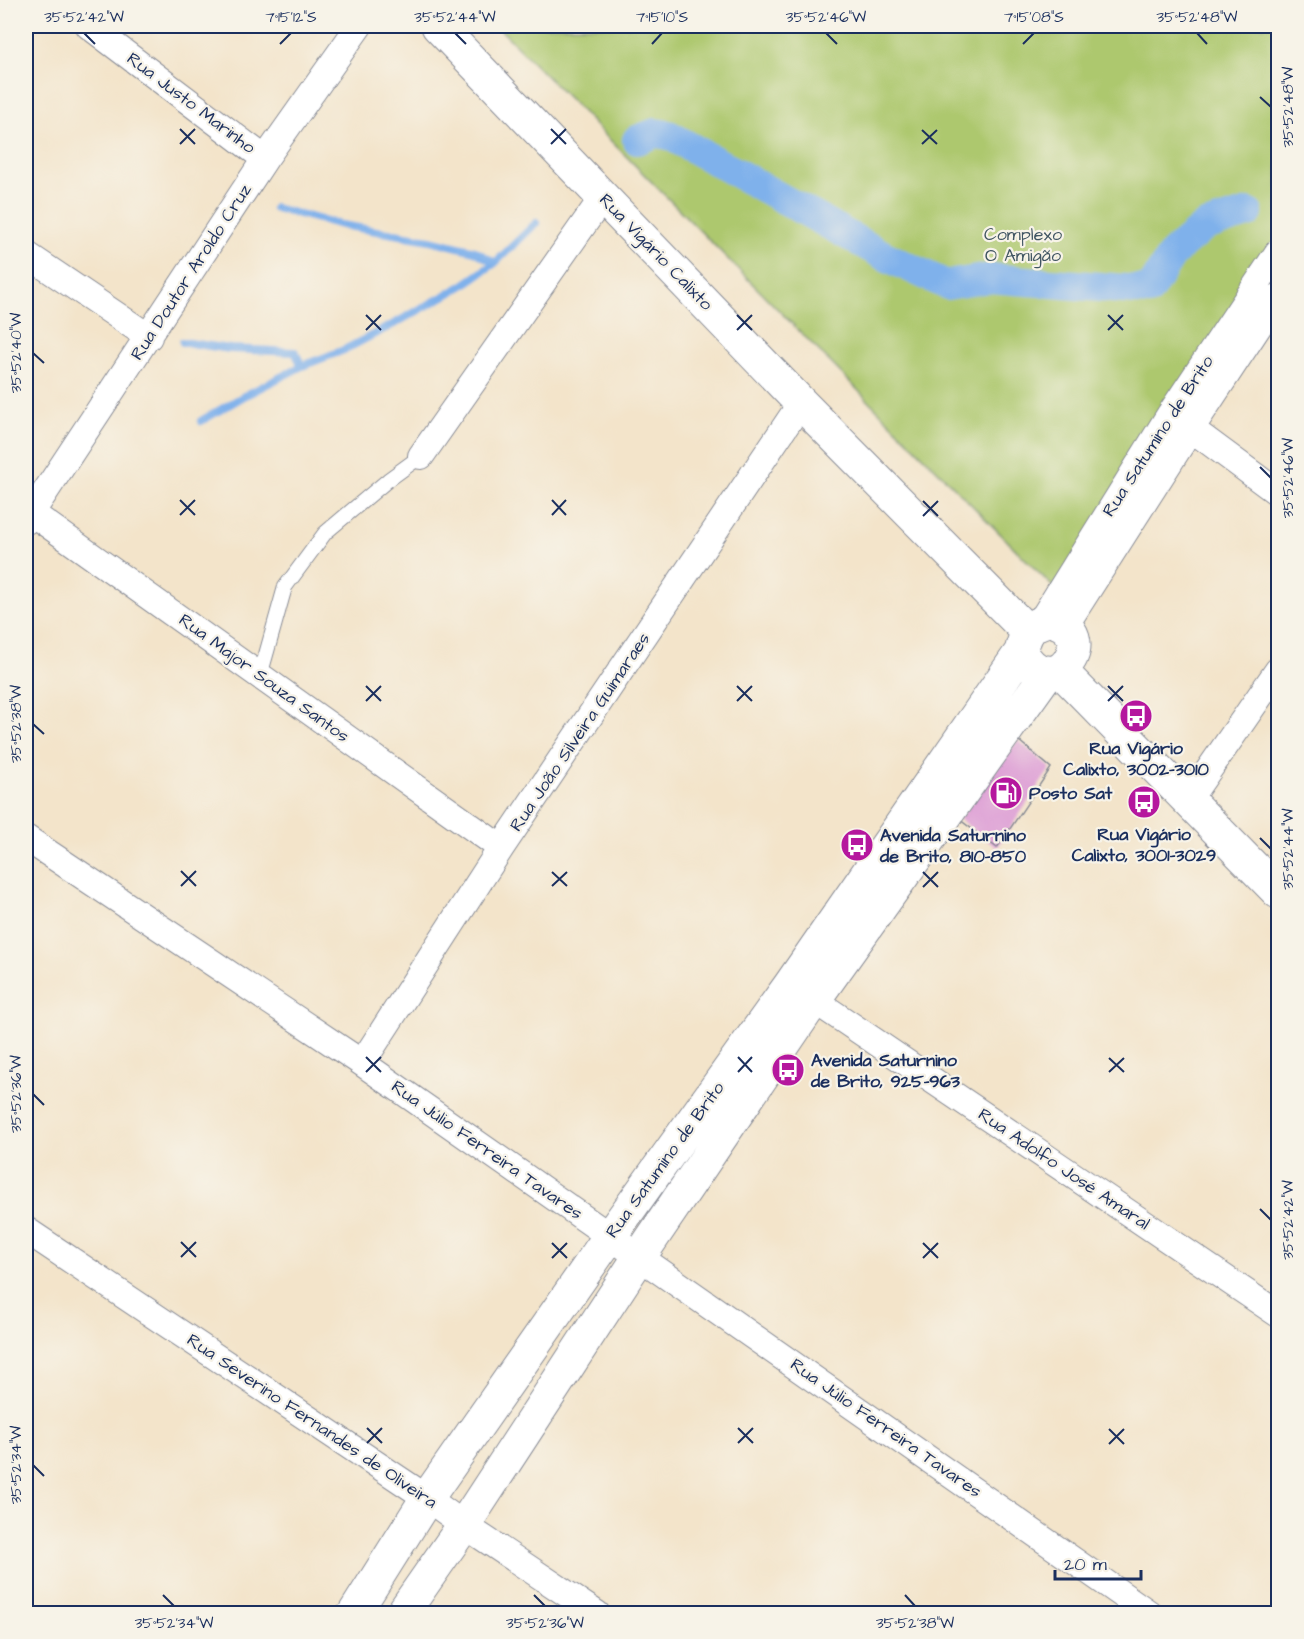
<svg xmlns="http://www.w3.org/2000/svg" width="1304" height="1639" font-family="'Architects Daughter',sans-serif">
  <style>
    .green { fill: #adc86e; stroke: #647c66; stroke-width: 1.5 }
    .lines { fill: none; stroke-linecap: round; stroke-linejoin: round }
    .stream { stroke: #7fb1eb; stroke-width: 8 }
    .canal { stroke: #7fb1eb; stroke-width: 30 }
    .building { fill: #dc9ad4 }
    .lane-casing { stroke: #878a94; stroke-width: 16 }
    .street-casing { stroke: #878a94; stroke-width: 28 }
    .secondary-casing { stroke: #878a94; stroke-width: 35 }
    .lane { stroke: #fff; stroke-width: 14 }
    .street { stroke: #fff; stroke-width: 26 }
    .secondary { stroke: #fff; stroke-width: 33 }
    .ticks { fill: none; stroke: #1b2f5e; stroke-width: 2 }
    .labels { text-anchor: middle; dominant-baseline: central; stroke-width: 4.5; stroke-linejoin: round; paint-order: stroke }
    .street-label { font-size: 18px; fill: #1b2f5e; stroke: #f7f3e8 }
    .park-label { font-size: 18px; fill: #405562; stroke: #f7f3e8 }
    .poi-label { font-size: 18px; font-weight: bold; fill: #1b2f5e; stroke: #f7f3e8; text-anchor: start }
    .neatline { fill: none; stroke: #1b2f5e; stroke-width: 2 }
    .ticks-label { font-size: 15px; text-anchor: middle; fill: #1b2f5e }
  </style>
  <rect width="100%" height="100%" fill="#f7f3e8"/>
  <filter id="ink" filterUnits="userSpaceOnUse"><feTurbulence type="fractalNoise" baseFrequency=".0167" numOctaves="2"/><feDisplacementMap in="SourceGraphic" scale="12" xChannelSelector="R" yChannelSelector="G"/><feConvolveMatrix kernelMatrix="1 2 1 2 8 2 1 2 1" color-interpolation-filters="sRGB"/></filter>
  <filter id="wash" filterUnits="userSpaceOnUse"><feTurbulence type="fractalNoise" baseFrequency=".008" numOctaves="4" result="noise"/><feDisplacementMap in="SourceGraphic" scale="24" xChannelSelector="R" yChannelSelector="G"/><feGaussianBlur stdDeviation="1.35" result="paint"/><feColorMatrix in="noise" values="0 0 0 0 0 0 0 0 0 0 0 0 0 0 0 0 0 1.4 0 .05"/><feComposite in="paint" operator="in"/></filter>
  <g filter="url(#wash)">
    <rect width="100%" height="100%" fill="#f3e4ca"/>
    <!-- green -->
    <path class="green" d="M497,26H1278V257L1056,590Z"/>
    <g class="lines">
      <!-- stream -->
      <path class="stream" d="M275,208L341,225L430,240L475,251L495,263
        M183,342L230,349L295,352L302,366
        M201,421L244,396L302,366L344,350L392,325L462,286L495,263L536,223"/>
      <!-- canal -->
      <path class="canal" d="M637,140L655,133L669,135L885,256L947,285L989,278L1149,291L1173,253L1205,226L1248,213"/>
    </g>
    <g id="blocks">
      <!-- building -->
      <path class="building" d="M1018,740L1051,768L997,848L959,819Z"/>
    </g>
  </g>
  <g filter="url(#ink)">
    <use href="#blocks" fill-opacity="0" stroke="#878a94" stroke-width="1.5"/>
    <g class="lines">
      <!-- lane casing -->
      <g class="lane-casing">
        <path id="lane" d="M260,676L285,587L325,533L388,480L421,456"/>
      </g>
      <!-- street casing -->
      <g class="street-casing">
        <path id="street" d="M89,26L265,159
          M26,254L149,337
          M1178,419L1278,493
          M421,456L603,197
          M26,509L501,848
          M26,521L265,159L359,26
          M1041,621L1170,414L1278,252
          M1065,626L1191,429L1278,297
          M1188,800L1278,670
          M26,838L362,1063L1150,1614
          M799,990L1278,1314
          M362,1063L501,848L801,403
          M26,1230L427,1498L464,1525L597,1614"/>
      </g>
      <!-- secondary casing -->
      <g class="secondary-casing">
        <path id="secondary" d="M438,26L801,403L1027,631
          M1050,620C1104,631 1055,709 1021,652C1025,634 1030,623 1050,620Z
          M1060,670L1278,892
          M354,1614L427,1498L610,1236L790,985L1021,652
          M402,1614L464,1525L640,1256L814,1000L1048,672"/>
      </g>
      <!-- lane -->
      <use href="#lane" class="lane"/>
      <!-- street -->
      <use href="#street" class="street"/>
      <!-- secondary -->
      <use href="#secondary" class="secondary"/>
    </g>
  </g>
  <!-- ticks -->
  <path class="ticks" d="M84,33L95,44M455,33L466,44M826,33L837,44M1197,33L1207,44M280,44L291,33M652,44L662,33M1023,44L1034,33M1260,97L1271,107M180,129L195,144M551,129L566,144M922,130L937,144M180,144L195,129M551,144L566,129M922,144L937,130M366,315L381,330M737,315L752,330M1108,315L1123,330M366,330L381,315M737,330L752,315M1108,330L1123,315M33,353L44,363M1260,467L1271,478M180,500L195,515M552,500L566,515M923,501L938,516M180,515L195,500M552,515L566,500M923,516L938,501M366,686L381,701M737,686L752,701M1108,686L1123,701M366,701L381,686M737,701L752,686M1108,701L1123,686M33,724L44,734M1260,838L1271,849M181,871L196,886M552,872L567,886M923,872L938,887M181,886L196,871M552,886L567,872M923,887L938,872M366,1057L381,1072M738,1057L752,1072M1109,1058L1124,1072M366,1072L381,1057M738,1072L752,1057M1109,1072L1124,1058M33,1094L44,1105M1260,1209L1271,1220M181,1242L196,1257M552,1243L567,1258M923,1243L938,1258M181,1257L196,1242M552,1258L567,1243M923,1258L938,1243M367,1428L382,1443M738,1428L753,1443M1109,1429L1124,1444M367,1443L382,1428M738,1443L753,1428M1109,1444L1124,1429M33,1465L44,1476M163,1595L174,1606M534,1595L545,1606M905,1595L915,1606"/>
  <!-- icons -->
  <defs>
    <g id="bus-disc" transform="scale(1.725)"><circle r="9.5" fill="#b5179e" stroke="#f7f3e8"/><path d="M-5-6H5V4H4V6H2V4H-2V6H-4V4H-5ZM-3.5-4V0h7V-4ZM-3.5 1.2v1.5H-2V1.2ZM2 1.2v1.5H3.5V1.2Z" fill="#fff"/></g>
    <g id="fuel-disc" transform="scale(1.725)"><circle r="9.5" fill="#b5179e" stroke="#f7f3e8"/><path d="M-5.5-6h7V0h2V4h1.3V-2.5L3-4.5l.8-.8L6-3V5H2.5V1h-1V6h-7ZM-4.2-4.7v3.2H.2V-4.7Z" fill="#fff"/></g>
  </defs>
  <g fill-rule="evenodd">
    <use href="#bus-disc" x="1136" y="716"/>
    <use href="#fuel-disc" x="1006" y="793"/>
    <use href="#bus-disc" x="1144" y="802"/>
    <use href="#bus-disc" x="857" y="845"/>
    <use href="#bus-disc" x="788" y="1070"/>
  </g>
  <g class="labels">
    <!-- street labels -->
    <g class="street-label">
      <text transform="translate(191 103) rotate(37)">Rua Justo Marinho</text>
      <text transform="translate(656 252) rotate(46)">Rua Vigário Calixto</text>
      <text transform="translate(191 272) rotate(-57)">Rua Doutor Aroldo Cruz</text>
      <text transform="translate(1158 436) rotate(-57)">Rua Satumino de Brito</text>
      <text transform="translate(264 678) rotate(36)">Rua Major Souza Santos</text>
      <text transform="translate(580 732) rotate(-56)">Rua João Silveira Guimaraes</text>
      <text transform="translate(487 1150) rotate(35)">Rua Júlio Ferreira Tavares</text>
      <text transform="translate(665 1160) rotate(-54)">Rua Satumino de Brito</text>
      <text transform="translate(1064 1169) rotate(34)">Rua Adolfo José Amaral</text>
      <text transform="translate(312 1421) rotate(34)">Rua Severino Fernandes de Oliveira</text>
      <text transform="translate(886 1428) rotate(35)">Rua Júlio Ferreira Tavares</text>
    </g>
    <!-- park labels -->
    <g class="park-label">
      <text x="1023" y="234">Complexo<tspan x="1023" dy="21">O Amigão</tspan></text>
    </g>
    <!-- poi labels -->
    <g class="poi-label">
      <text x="1136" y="748" text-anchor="middle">Rua Vigário<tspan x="1136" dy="21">Calixto, 3002-3010</tspan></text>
      <text x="1029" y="793">Posto Sat</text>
      <text x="1144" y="834" text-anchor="middle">Rua Vigário<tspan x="1144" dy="21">Calixto, 3001-3029</tspan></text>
      <text x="880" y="835">Avenida Saturnino<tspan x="880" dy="21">de Brito, 810-850</tspan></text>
      <text x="811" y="1060">Avenida Saturnino<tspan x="811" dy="21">de Brito, 925-963</tspan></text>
    </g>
  </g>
  <!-- margin -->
  <rect width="1304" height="1639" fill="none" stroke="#f7f3e8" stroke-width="66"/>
  <!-- scale -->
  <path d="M1055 1570v9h86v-9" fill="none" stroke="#1b2f5e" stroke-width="3"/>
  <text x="1064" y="1570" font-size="18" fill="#1b2f5e" stroke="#f7f3e8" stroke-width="4.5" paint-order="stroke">20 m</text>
  <rect x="33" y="33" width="1238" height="1573" class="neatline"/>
  <g class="ticks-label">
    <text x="84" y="22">35°52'42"W</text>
    <text x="291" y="22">7°15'12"S</text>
    <text x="455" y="22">35°52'44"W</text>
    <text x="662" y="22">7°15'10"S</text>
    <text x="826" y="22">35°52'46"W</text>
    <text x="1034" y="22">7°15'08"S</text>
    <text x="1197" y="22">35°52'48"W</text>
    <text transform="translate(1288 107) rotate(-90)" y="5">35°52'48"W</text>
    <text transform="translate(16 353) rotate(-90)" y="5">35°52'40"W</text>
    <text transform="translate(1288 478) rotate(-90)" y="5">35°52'46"W</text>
    <text transform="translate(16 724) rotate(-90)" y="5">35°52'38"W</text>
    <text transform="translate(1288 849) rotate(-90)" y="5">35°52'44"W</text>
    <text transform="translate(16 1094) rotate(-90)" y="5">35°52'36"W</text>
    <text transform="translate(1288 1220) rotate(-90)" y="5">35°52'42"W</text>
    <text transform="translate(16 1465) rotate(-90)" y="5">35°52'34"W</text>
    <text x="174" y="1628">35°52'34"W</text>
    <text x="545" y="1628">35°52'36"W</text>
    <text x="915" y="1628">35°52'38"W</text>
  </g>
</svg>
